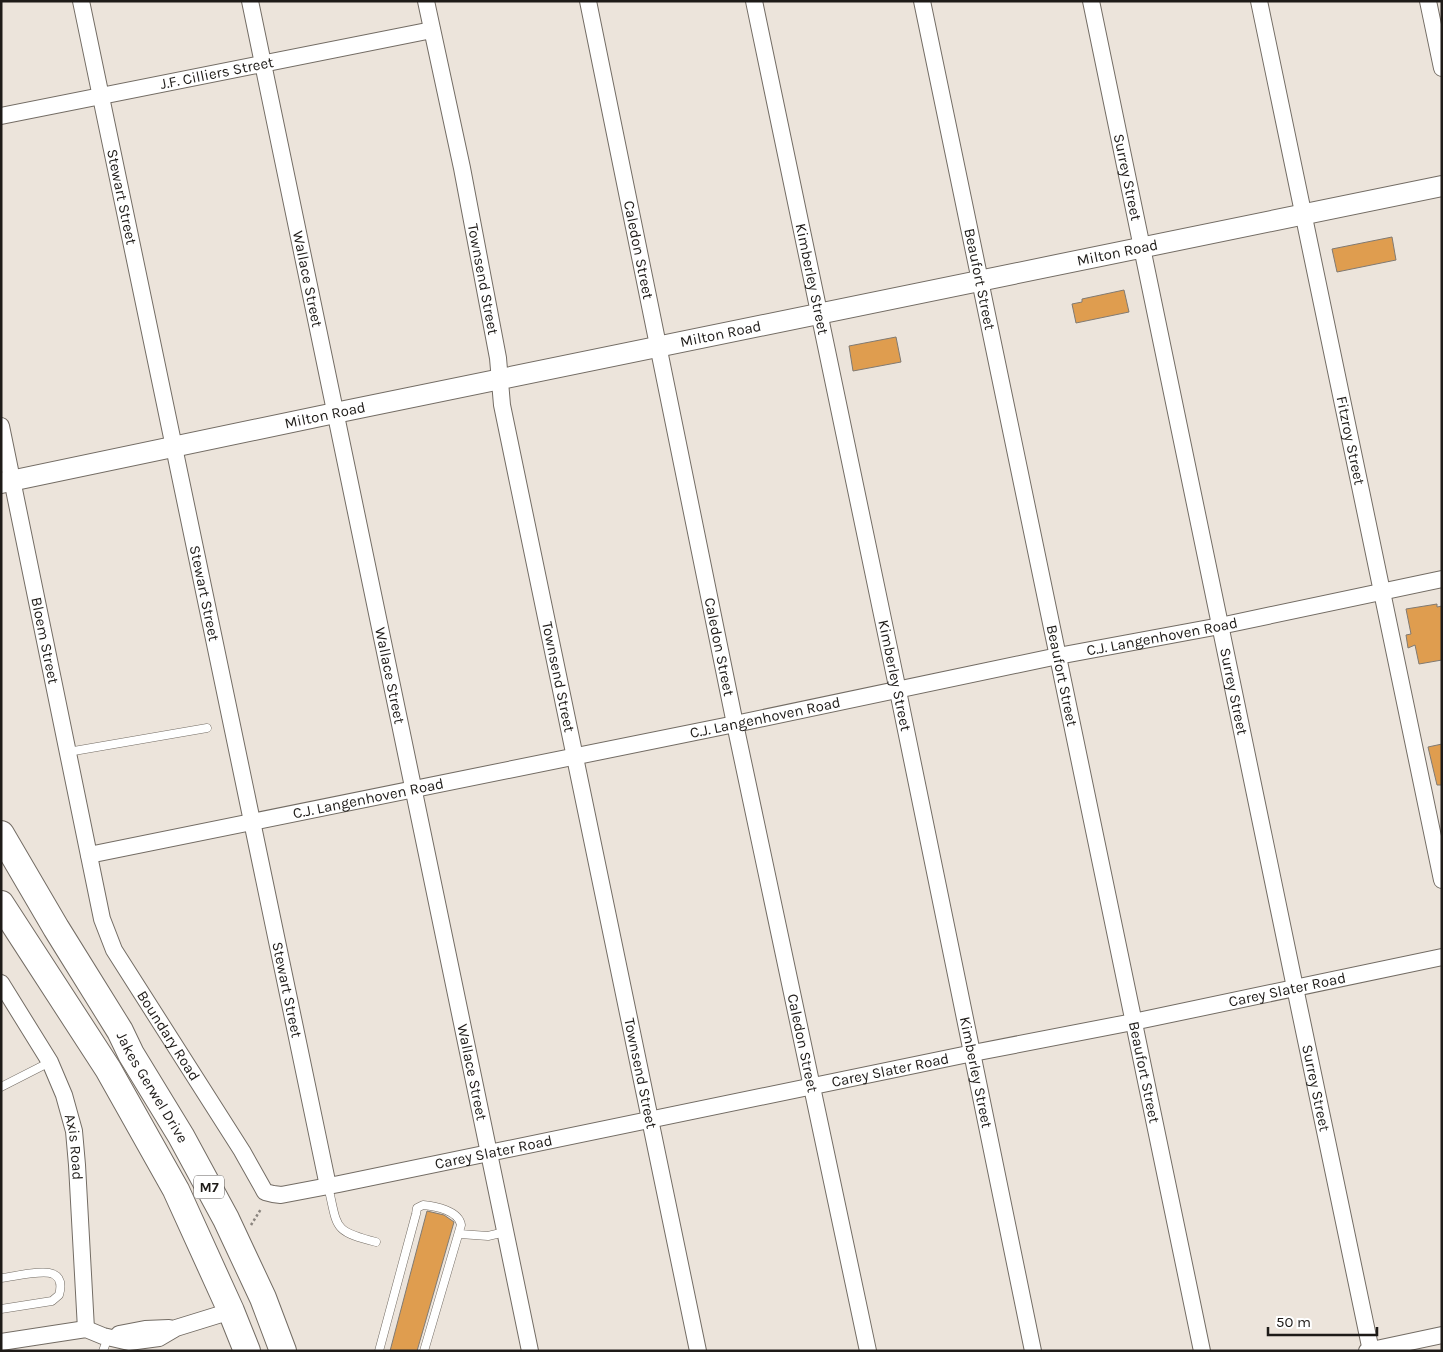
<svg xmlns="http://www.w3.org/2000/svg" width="1443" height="1352" font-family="Karla,sans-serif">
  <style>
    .building { fill: #df9d4f; stroke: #817a72 }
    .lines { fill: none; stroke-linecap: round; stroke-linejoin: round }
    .service-casing { stroke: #736c64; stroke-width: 9 }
    .minor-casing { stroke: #736c64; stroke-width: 18 }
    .tertiary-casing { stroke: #736c64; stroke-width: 22 }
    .trunk-casing { stroke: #736c64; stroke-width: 28 }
    .path { stroke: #8a847e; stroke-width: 2.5; stroke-dasharray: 2.5 2.5; stroke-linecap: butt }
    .service { stroke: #fff; stroke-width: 8 }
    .minor { stroke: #fff; stroke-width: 16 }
    .tertiary { stroke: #fff; stroke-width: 20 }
    .trunk { stroke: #fff; stroke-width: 26 }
    .labels { text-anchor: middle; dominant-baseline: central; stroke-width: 4; stroke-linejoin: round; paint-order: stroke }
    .shield { fill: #fff; stroke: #625f5d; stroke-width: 1 }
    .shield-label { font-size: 14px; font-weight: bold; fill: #1e1b18 }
    .street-label { font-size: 15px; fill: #1e1b18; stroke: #fff }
  </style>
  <rect width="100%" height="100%" fill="#ece4db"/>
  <!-- building -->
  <path class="building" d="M1392,237L1396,260L1337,272L1332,249Z
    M1124,290L1129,312L1076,323L1072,304L1082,302V299Z
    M896,337L901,362L853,371L849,346Z
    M1437,604V607L1442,606V660L1419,664L1415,645L1408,648L1406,635L1411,634L1406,609Z
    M1442,744V785H1437L1428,747Z
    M427,1211L444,1215L454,1222L417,1351H390Z"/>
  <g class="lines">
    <!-- service casing -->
    <g class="service-casing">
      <path id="service" d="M68,752L207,728
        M1,1087L50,1062
        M328,1186C338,1228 332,1231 376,1242
        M460,1234L488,1236L505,1232
        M1,1278C13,1277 43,1269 53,1274C62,1278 61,1288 59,1295L52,1301L1,1309
        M103,1351L108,1337
        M379,1351L416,1214L417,1208L423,1205C436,1206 459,1211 461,1225L424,1351"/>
    </g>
    <!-- minor casing -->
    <g class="minor-casing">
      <g id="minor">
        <path id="s1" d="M81,1L328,1186"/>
        <path id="s2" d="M250,1L530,1351"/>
        <path id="s3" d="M426,1L462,168L498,358L502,405L698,1351"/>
        <path id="s4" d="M588,1L735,724L868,1351"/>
        <path id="s5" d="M754,1L898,691L1033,1351"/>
        <path id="s6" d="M922,1L1202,1351"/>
        <path id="s7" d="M1091,1L1298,1002L1371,1351"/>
        <path id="s8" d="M1259,1L1442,880"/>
        <path d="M1428,1L1442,68"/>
        <path id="s9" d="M1,116L432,30"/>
        <path id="s10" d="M1,426L102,919L114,950L242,1151L265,1192L273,1194L281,1195L339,1184L973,1053L1133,1022L1442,957"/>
        <path id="s11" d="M89,855L735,724L1058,656L1220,626L1442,579"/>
        <path id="s12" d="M1,983L50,1062L64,1095L74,1131L77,1165L86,1329"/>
        <path d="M119,1334L145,1329L169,1328"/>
        <path d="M1,1342L86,1329L103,1336L129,1342L159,1338L176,1328L231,1311"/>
        <path d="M1367,1351L1442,1335"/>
      </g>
    </g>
    <!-- tertiary casing -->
    <g class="tertiary-casing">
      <g id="tertiary">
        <path id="s13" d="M1,483L335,413L1442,186"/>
      </g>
    </g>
    <!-- trunk casing -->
    <g class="trunk-casing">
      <g id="trunk">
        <path id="s14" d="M1,834L56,928L120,1031L131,1054L181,1136L226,1219L263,1298L283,1351"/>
        <path d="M1,904L108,1069L176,1190L231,1311L247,1351"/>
      </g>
    </g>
    <!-- path -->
    <path class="path" d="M251,1225L261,1209"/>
    <!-- service -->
    <use href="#service" class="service"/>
    <!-- minor -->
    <use href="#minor" class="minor"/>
    <!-- tertiary -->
    <use href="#tertiary" class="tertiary"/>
    <!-- trunk -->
    <use href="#trunk" class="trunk"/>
  </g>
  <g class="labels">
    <!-- shield labels -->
    <rect class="shield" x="194" y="1175.5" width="30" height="23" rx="4"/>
    <g class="shield-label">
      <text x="209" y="1187">M7</text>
    </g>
    <!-- street labels -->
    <g class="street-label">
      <text stroke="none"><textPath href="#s9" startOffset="220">J.F. Cilliers Street</textPath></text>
      <text stroke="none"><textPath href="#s7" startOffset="180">Surrey Street</textPath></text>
      <text stroke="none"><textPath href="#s1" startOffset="200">Stewart Street</textPath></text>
      <text stroke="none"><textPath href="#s4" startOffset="254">Caledon Street</textPath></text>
      <text stroke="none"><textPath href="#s13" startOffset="1140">Milton Road</textPath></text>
      <text stroke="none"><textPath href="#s2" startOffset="284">Wallace Street</textPath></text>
      <text stroke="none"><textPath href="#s3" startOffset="284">Townsend Street</textPath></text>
      <text stroke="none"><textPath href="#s5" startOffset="284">Kimberley Street</textPath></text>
      <text stroke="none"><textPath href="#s6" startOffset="284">Beaufort Street</textPath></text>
      <text stroke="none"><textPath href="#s13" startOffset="735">Milton Road</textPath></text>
      <text stroke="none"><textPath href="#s13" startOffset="331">Milton Road</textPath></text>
      <text stroke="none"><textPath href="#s8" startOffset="449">Fitzroy Street</textPath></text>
      <text stroke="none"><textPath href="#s1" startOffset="605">Stewart Street</textPath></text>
      <text stroke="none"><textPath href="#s11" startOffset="1095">C.J. Langenhoven Road</textPath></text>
      <text stroke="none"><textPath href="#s10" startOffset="219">Bloem Street</textPath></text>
      <text stroke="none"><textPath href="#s4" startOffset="659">Caledon Street</textPath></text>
      <text stroke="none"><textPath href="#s2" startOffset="689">Wallace Street</textPath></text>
      <text stroke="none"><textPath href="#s5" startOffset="689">Kimberley Street</textPath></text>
      <text stroke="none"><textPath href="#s6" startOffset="689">Beaufort Street</textPath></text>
      <text stroke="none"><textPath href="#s3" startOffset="689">Townsend Street</textPath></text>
      <text stroke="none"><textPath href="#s7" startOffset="705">Surrey Street</textPath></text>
      <text stroke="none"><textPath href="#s11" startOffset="690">C.J. Langenhoven Road</textPath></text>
      <text stroke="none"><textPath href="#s11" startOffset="285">C.J. Langenhoven Road</textPath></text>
      <text stroke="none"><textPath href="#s10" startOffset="1865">Carey Slater Road</textPath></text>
      <text stroke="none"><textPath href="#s1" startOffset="1010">Stewart Street</textPath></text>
      <text stroke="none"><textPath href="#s10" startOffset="638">Boundary Road</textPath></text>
      <text stroke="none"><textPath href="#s4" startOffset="1064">Caledon Street</textPath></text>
      <text stroke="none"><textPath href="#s10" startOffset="1460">Carey Slater Road</textPath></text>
      <text stroke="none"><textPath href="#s5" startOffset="1094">Kimberley Street</textPath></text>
      <text stroke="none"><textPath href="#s2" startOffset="1094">Wallace Street</textPath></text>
      <text stroke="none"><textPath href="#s3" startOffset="1094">Townsend Street</textPath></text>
      <text stroke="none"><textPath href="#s6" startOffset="1094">Beaufort Street</textPath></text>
      <text stroke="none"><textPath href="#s14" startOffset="295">Jakes Gerwel Drive</textPath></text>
      <text stroke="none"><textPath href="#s7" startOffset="1110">Surrey Street</textPath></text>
      <text stroke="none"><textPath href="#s12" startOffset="182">Axis Road</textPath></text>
      <text stroke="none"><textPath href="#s10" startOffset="1055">Carey Slater Road</textPath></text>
    </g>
  </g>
  <!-- border -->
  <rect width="1443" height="1352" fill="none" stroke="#1e1b18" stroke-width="5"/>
  <!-- scale -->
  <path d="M1268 1327v8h109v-8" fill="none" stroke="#1e1b18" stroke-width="2.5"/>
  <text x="1276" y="1327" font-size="15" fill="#1e1b18" stroke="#ffffff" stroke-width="4" paint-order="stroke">50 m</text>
</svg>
